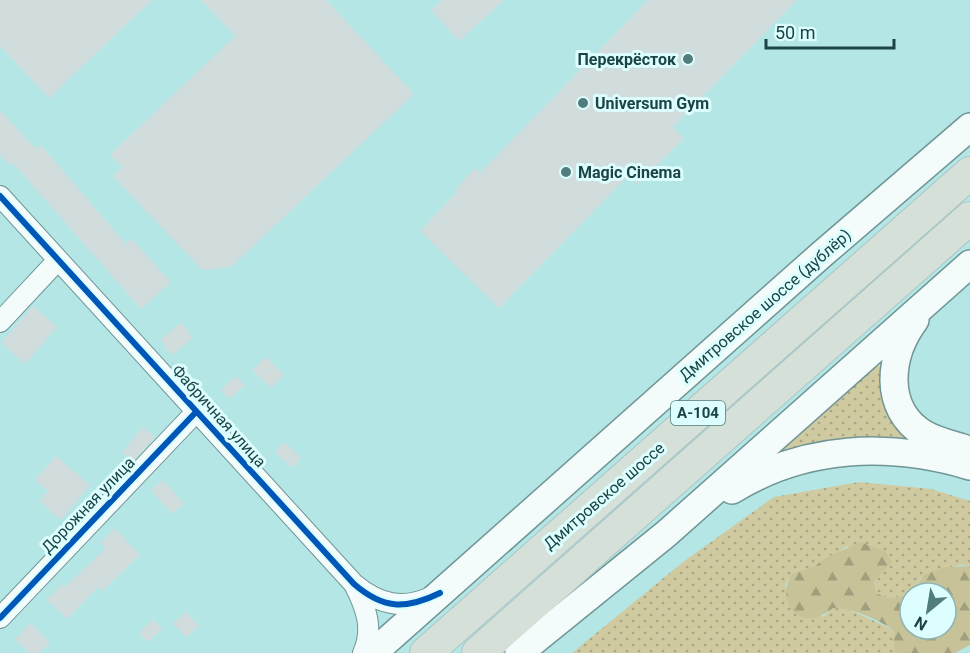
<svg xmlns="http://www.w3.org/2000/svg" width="970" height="653" font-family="Roboto,sans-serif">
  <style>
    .grass { fill: url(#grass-dots) }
    .forest { fill: url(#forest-firs) }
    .building { fill: #d1dcdd }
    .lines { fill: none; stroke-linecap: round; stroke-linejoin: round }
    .minor-casing { stroke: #709595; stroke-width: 22 }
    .secondary-casing { stroke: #709595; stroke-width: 30 }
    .trunk-casing { stroke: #abc6c6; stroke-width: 34 }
    .minor { stroke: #f4fbfb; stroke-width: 20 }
    .secondary { stroke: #f4fbfb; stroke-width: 27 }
    .trunk { stroke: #d4e0d8; stroke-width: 32 }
    .cycleway-casing { stroke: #dcfefe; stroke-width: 10 }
    .cycleway { stroke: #0057b8; stroke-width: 6 }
    .poi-dot { fill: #517d7d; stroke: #dcfefe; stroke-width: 2 }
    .labels { text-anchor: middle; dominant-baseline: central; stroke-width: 6; stroke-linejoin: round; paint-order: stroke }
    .shield { fill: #dcfefe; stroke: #567c7c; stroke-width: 1.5 }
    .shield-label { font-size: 15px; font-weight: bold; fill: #1c4444 }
    .poi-label { font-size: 16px; font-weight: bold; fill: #1c4444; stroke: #dcfefe; text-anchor: start }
    .street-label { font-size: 16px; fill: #1c4444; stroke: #dcfefe }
  </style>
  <defs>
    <pattern id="grass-dots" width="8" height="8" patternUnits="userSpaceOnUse" patternTransform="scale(1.5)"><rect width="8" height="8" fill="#d0caa1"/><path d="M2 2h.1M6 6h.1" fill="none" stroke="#a8a685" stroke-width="1.8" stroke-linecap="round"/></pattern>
    <pattern id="forest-firs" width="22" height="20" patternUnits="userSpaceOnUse" patternTransform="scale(1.5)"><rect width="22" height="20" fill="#c7c297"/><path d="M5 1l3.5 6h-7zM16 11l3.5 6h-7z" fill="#a19f7d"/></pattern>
  </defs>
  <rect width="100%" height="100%" fill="#b4e6e6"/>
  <!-- grass -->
  <path class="grass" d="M877,364L884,371L907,436L906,442L785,454L783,447Z
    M859,482L931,489L970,501V566L961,565L924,574L910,595L888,598L876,593L874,581L848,546L815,566L791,574L785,586L823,617L833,608H846L894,630V653H572L683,562L774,497Z"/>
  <!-- forest -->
  <path class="forest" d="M860,542L885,551L892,562L874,581L876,593L888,598L910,595V629H946V593H913L924,574L947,567L970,566V645L955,653H894V630C876,619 854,608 833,608C803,633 775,608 791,574L815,566L825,558Z"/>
  <!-- building -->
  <path class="building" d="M0,0H152L49,98L0,46Z
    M201,0H326L414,94L231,267L202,270L113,176L122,167L110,155L235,36Z
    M442,0H504L459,41L431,10Z
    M648,0H797L673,127L684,138L638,185L629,175L499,308L420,231L457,192L455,190L475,168L480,173Z
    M0,110L36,149L41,145L126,244L132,239L171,282L141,309L12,162L9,165L0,155Z
    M33,306L57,327L25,364L1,343Z
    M181,323L193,338L172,355L160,340Z
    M266,357L284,375L271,388L252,370Z
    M235,376L245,385L230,399L221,390Z
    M143,427L155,437L133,461L122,452Z
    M284,442L301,458L292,468L275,452Z
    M56,456L90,485L61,520L39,501L48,491L35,480Z
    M163,480L184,504L172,514L151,490Z
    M115,528L140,555L102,591L98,587L67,619L47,600L62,584L65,587L105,549L100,543Z
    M186,612L199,626L186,637L173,623Z
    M153,619L162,629L148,642L139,633Z
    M31,623L50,643L39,653H29L15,639Z"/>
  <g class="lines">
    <!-- minor casing -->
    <g class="minor-casing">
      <path id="minor" d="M0,196L354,584C378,604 403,611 433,596
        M0,322L58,260
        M355,586C366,608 374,629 363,653
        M0,618L196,412"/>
    </g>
    <!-- secondary casing -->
    <g class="secondary-casing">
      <path id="secondary" d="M915,320C889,355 882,408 924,434C936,441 950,444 963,448
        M732,490C805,445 889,442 970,466
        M373,653L821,255L970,127
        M519,653L666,534L970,264"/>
    </g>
    <!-- trunk casing -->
    <g class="trunk-casing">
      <path id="trunk" d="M426,653L970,173
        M478,653L970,218"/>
    </g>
    <!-- minor -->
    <use href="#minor" class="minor"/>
    <!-- secondary -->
    <use href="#secondary" class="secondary"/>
    <!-- trunk -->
    <use href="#trunk" class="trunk"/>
    <!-- cycleway casing -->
    <g class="cycleway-casing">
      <path id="cycleway" d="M0,196L354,584C383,609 405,610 440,593
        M0,618L196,412"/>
    </g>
    <!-- cycleway -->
    <use href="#cycleway" class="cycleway"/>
  </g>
  <!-- markers -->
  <g class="poi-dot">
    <circle cx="688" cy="59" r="6"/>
    <circle cx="583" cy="103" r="6"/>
    <circle cx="566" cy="172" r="6"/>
  </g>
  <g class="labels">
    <!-- shield labels -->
    <rect class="shield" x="671" y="401" width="54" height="24" rx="4.5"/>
    <g class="shield-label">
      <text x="698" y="413">А-104</text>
    </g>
    <!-- poi labels -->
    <g class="poi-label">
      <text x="676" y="59" text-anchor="end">Перекрёсток</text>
      <text x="595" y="103">Universum Gym</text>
      <text x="578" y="172">Magic Cinema</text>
    </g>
    <!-- street labels -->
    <g class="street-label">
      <text transform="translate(765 305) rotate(-41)">Дмитровское шоссе (дублёр)</text>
      <text transform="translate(219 416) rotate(48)">Фабричная улица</text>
      <text transform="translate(604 496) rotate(-41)">Дмитровское шоссе</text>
      <text transform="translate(88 505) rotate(-46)">Дорожная улица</text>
    </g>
  </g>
  <!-- north arrow -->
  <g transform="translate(928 611) rotate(210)"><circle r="28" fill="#dcfefe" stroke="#8fb4b4" stroke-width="1.5"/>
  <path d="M0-4.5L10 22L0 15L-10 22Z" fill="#517d7d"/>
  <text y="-9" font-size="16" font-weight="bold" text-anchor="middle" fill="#1c4444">N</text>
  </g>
  <!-- scale -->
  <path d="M766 39v9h128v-9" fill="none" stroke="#1c4444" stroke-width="3"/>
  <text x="775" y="39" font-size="18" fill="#1c4444" stroke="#dcfefe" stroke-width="4.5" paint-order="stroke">50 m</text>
</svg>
